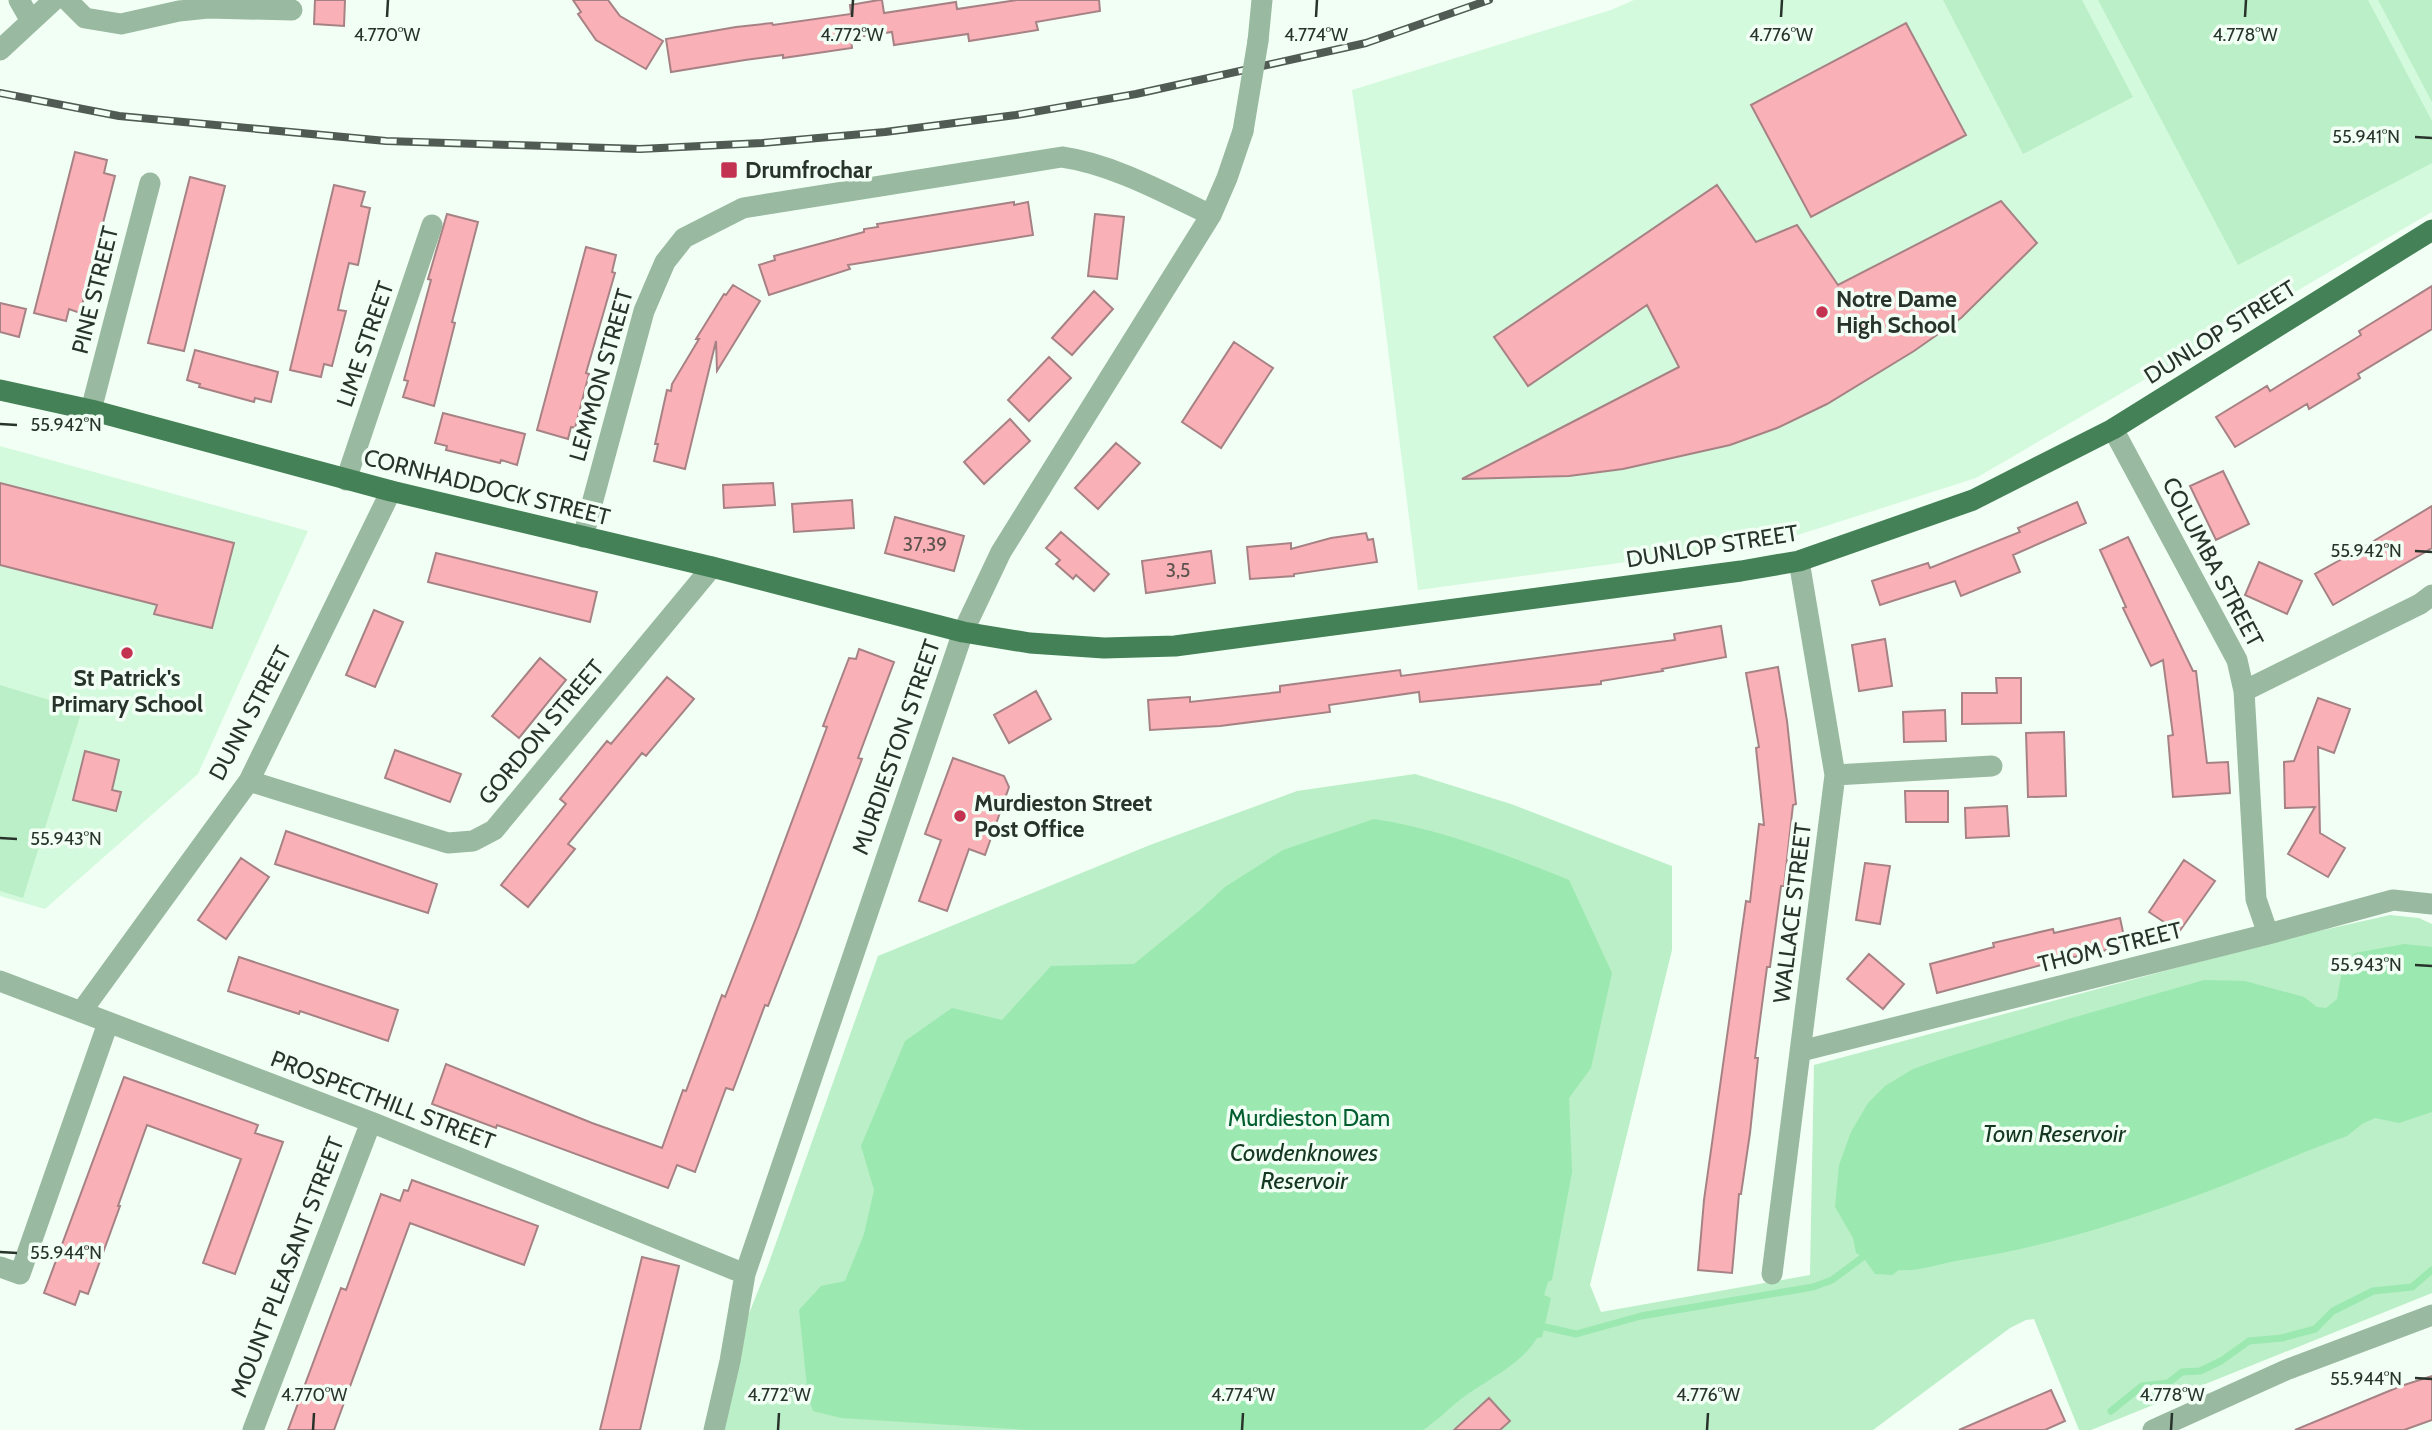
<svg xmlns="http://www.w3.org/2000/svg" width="2432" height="1430" font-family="Cabin,sans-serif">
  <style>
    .built { fill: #d4fadd }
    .green { fill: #bbefc7 }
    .water { fill: #9be8b0 }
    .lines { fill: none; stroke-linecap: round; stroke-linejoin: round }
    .stream { stroke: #9be8b0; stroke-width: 7 }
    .building { fill: #f9b0b6; stroke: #a78285; stroke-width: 2 }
    .minor { stroke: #99b9a1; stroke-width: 21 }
    .major { stroke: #448156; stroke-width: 21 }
    .rail-casing { stroke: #505c53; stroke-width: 8 }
    .rail { stroke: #f2fff5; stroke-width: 5; stroke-dasharray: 16; stroke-linecap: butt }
    .minor-bridge { stroke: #99b9a1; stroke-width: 21 }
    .ticks { fill: none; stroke: #28342b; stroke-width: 2.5 }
    .poi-dot { fill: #c33351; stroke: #f2fff5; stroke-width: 2.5 }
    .labels { text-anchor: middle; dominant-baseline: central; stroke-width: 7; stroke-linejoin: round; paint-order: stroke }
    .number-label { font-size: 19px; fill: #5c534e }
    .poi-label { font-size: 23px; font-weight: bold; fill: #28342b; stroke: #f2fff5; text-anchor: start }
    .street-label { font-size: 23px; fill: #28342b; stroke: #f2fff5 }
    .park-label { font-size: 23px; fill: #015e2e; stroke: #f2fff5 }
    .water-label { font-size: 24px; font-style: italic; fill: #163721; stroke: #f2fff5 }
    .ticks-label { font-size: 18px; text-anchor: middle; fill: #28342b; stroke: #f2fff5; stroke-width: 7; stroke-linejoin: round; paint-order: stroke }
  </style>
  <rect width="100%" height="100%" fill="#f2fff5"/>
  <!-- built -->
  <path class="built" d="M1634,0H2432V212L1976,478L1776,542L1418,590L1379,277L1352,90L1611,10Z
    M0,446L308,531L198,774L45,909L0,896Z"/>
  <!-- green -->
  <path class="green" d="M1943,0H2082L2133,97L2023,154Z
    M2098,0H2368L2432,121V163L2238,265Z
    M2378,0H2432V102Z
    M0,685L82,710L23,898L0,891Z
    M1415,774L1511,804L1672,866V950L1590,1285L1601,1312L1810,1275L1814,1065L2288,938L2390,915L2419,918L2432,924V1293L2091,1430H2079L2034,1319L2026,1320L2010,1328L1873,1430H714L730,1361L766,1271L878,956L1150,845L1297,791Z"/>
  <!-- water -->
  <path class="water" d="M1374,819C1441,829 1506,855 1569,880L1612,973L1591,1068L1569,1098L1572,1172L1552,1280L1548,1282L1544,1295L1551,1298L1542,1337L1537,1338C1521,1365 1486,1380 1461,1399C1447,1410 1438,1420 1423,1430H1029L841,1418L813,1411L808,1396L799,1310L821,1286L845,1281L864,1234L874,1190L861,1146L905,1041L952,1008L1002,1020L1051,966L1134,964L1199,911L1225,887L1283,850Z
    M2404,944L2432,947V1112L2399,1123L2375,1118L2362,1124L2347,1136C2296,1154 2248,1177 2198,1195C2121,1223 2042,1248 1961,1260C1941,1263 1919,1272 1899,1270L1892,1275L1875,1274L1863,1257L1856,1253L1853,1238L1835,1207L1839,1165L1851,1132L1868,1103L1885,1086L1913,1069L1941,1059L2072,1018L2204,980L2245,981L2304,997L2317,1007L2326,1008L2337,999L2343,965L2355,953Z"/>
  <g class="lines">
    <!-- stream -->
    <path class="stream" d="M1545,1327L1576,1334L1641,1316L1813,1287L1832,1280L1863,1257
      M2111,1411L2142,1386L2168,1383L2182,1372L2200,1371L2221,1361L2249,1341L2282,1338L2315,1329L2333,1311L2373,1291L2412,1287L2432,1270"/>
  </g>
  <!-- building -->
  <path class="building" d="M315,0H345L344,26L314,24Z
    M573,0H608L620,16L663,41L646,69L596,40L578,14L581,12Z
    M879,0H882L884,13L956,2L957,9L1017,0H1099L1100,11L1036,22L1038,30L969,41L968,34L894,45L892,32L851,38L852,48L783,58V55L745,60L671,72L666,39L736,27L772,23L773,25L851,14L850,5Z
    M1906,23L1966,135L1811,217L1751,105Z
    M75,152L107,160L104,173L115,176L80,313L69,309L66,321L34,313Z
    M190,177L225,186L184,351L148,343Z
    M334,185L365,192L361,206L370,208L358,265L349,263L342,292L338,310L346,311L332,366L324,364L321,377L290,370Z
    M1717,185L1756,242L1797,225L1838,285L2001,201L2037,243L1961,318L1914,351L1827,404L1777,428L1730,445L1623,469L1569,476L1462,479L1679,367L1647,305L1528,386L1494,337Z
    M1014,202V205L1028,202L1033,235L848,265L850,269L769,295L759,265L775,260L774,256L864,232V229L878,227L877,224Z
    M447,214L478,222L452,322L455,323L434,406L403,397L408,381L404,380L431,280L428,279Z
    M1095,214L1124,217L1117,279L1088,276Z
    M586,247L616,255L612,272L615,273L586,373L589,374L575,428L571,427L568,439L537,430Z
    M733,285L760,301L717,371L716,341L685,469L654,461L658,444H655L667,390L671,391L672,384L699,339H696L724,294L726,295Z
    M2432,286V329L2358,374L2360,378L2309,409L2307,404L2235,447L2216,417L2267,386L2270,391L2361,335L2359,331Z
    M1094,291L1113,309L1072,355L1052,338Z
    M0,303L26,309L19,337L0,332Z
    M1234,342L1273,368L1221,448L1182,422Z
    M195,350L278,372L271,402L255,398L254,402L199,387L200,384L187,380Z
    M1049,357L1071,378L1029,421L1008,400Z
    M443,413L525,434L517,465L501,460L500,463L446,450L447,446L435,443Z
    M1010,419L1030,441L984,484L964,462Z
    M1116,443L1140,463L1098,509L1075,488Z
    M2223,471L2249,524L2216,540L2190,486Z
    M0,483L234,543L212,628L154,614L157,605L0,565Z
    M773,483L775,505L724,508L723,485Z
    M852,500L854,528L794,532L792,504Z
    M2077,502L2086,523L2013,555L2020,572L1961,596L1955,581L1880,605L1872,581L1928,563L1930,568L2020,532L2018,528Z
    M2432,506V548L2333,605L2315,574L2367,545Z
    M895,517L964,536L954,571L885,553Z
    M1061,532L1109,574L1094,591L1076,575L1073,579L1056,564L1060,560L1046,548Z
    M1366,533L1368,540L1373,539L1377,562L1294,574V576L1250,579L1247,547L1291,543V549L1331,538Z
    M2128,537L2193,671H2196L2207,763L2228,762L2230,793L2173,797L2168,736L2173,735L2163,660L2151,666L2123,608L2126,607L2100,550Z
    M1211,551L1215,583L1146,593L1142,561Z
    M436,553L597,592L590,622L428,582Z
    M2259,562L2302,581L2287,614L2245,595Z
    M374,610L403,622L375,687L346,675Z
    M1721,626L1726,657L1662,669L1663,671L1601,681V684L1420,702L1419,692L1329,705L1330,712L1220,726L1150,730L1148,700L1190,697V702L1280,692V686L1400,670L1401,676L1476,666L1675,640L1674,634Z
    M1885,639L1892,686L1859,691L1852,645Z
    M859,649L894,662L858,758L862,759L799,927L768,1006L765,1005L733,1090L726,1088L695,1172L677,1165L668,1188L497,1125L496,1128L432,1104L446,1064L592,1123L662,1148L683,1090L686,1091L722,995L725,997L756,918L827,727L823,726L849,658L856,659Z
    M540,658L566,680L519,738L492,716Z
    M1778,667L1787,721L1796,804L1793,805L1784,886H1781L1770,967H1767L1755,1058H1758L1750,1133L1741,1194H1739L1732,1273L1698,1270L1704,1200L1746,901L1750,902L1759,824L1764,825L1756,748L1759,747L1746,673Z
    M667,677L694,699L646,756L642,753L568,844L575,849L528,907L501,885L566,804L560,799L607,741L611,744Z
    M1996,678H2021V723L1962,724V693H1997Z
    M1036,691L1051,719L1009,743L994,715Z
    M2318,698L2350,709L2334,753L2318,747L2320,833L2345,848L2328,877L2288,854L2315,807L2285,808L2284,762L2294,761Z
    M1945,710L1946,741L1904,742L1903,712Z
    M2064,732L2066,796L2028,797L2026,733Z
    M395,750L461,774L450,802L385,778Z
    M85,751L119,760L112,790L121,792L116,811L73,800Z
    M953,758L1004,776L1009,787L985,855L969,849L947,911L919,901L941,840L925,834Z
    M1905,791H1948V822H1906Z
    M2007,806L2009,836L1966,838L1965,808Z
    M286,831L437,884L428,913L275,864Z
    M241,858L269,877L226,939L198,920Z
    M2184,860L2215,881L2179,932L2149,912Z
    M1865,863L1890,866L1880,924L1856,920Z
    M2120,918L2126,946L2060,960L1937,993L1930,964L1994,947L1993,943L2053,929L2054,933Z
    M1869,954L1904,984L1883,1009L1847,979Z
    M239,957L398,1010L388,1041L300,1011L299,1014L228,991Z
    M124,1077L258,1125L255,1133L283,1142L235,1274L203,1263L241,1159L147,1125L118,1206H120L88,1294L80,1291L75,1305L44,1293Z
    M412,1180L538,1226L524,1265L410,1223L334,1430H288L341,1288L346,1290L381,1194L400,1201L404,1190L408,1191Z
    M642,1257L679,1266L640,1430H600Z
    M2432,1376V1420L2404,1430H2295L2401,1386Z
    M2051,1390L2065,1421L2045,1430H1959Z
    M1489,1398L1510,1421L1500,1430H1454Z"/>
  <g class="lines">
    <!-- minor -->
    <path class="minor" d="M19,0L31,21
      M67,0L85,18L121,24L179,11L208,8L292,10
      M1258,41L1262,0
      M0,50L54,0
      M91,410L150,183
      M2113,429L2237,660L2244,691L2256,899L2268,934
      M346,480L432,225
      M583,537L644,311L665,262L684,238L743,208L1062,157C1112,164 1165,193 1211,215
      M2244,691L2420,604L2432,595
      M1835,775L1992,766
      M249,781L448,843L473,841L494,830L712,567
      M0,981L371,1122L745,1274
      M81,1012L249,781L391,491
      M1801,1051L2268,934L2393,900L2432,904
      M0,1267L20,1274L108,1023
      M1772,1274L1835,775L1799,561
      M253,1430L371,1122
      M714,1430L730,1361L745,1274L963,632L1001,552L1211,215L1227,178L1243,131
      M2153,1430L2286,1370L2432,1315"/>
    <!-- major -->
    <path class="major" d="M0,390L91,410L391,491L712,567L963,632L1030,643L1104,648L1175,646L1741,571L1799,561L1973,500L2113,429L2432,230"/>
    <!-- rail casing -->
    <g class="rail-casing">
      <path id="rail" d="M0,93L119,116L386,141L640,149L762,143L885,132L1016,115L1136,94L1366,43L1489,0"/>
    </g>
    <!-- rail -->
    <use href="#rail" class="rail"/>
    <!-- minor-bridge -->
    <path class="minor-bridge" d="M1243,131L1258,41"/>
  </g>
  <!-- ticks -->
  <path class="ticks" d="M387,17L388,0M852,17L853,0M1316,17L1317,0M1781,17L1782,0M2245,17L2246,0M2415,137L2432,138M0,424L17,425M2415,551L2432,552M0,838L17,839M2415,965L2432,966M0,1252L17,1253M2415,1378L2432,1379M313,1430L314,1413M778,1430L779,1413M1242,1430L1243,1413M1707,1430L1708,1413M2171,1430L2172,1413"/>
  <!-- markers -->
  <g class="poi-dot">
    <rect x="720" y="161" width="18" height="18" rx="3.5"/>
    <circle cx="1822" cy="312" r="7"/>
    <circle cx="127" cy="653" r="7"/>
    <circle cx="960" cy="816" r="7"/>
  </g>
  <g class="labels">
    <!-- number labels -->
    <g class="number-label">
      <text x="925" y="544">37,39</text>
      <text x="1178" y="570">3,5</text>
    </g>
    <!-- poi labels -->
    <g class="poi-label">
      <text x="745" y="170">Drumfrochar</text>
      <text x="1836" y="299">Notre Dame<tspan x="1836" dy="26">High School</tspan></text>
      <text x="127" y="678" text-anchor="middle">St Patrick's<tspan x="127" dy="26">Primary School</tspan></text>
      <text x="974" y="803">Murdieston Street<tspan x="974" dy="26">Post Office</tspan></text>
    </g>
    <!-- street labels -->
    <g class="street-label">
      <text transform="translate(95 290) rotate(-76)">PINE STREET</text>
      <text transform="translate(2220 332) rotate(-32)">DUNLOP STREET</text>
      <text transform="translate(365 344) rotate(-71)">LIME STREET</text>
      <text transform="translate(601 375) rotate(-74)">LEMMON STREET</text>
      <text transform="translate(487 487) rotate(14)">CORNHADDOCK STREET</text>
      <text transform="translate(1712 546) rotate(-9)">DUNLOP STREET</text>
      <text transform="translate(2213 562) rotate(62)">COLUMBA STREET</text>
      <text transform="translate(250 713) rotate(-62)">DUNN STREET</text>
      <text transform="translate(541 732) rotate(-50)">GORDON STREET</text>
      <text transform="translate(896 747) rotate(-71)">MURDIESTON STREET</text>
      <text transform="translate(1792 913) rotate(-83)">WALLACE STREET</text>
      <text transform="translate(2110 947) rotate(-14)">THOM STREET</text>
      <text transform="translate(383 1100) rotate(21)">PROSPECTHILL STREET</text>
      <text transform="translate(287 1267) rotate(-69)">MOUNT PLEASANT STREET</text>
    </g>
    <!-- park labels -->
    <g class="park-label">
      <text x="1309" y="1118">Murdieston Dam</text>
    </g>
    <!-- water labels -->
    <g class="water-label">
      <text x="2054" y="1133">Town Reservoir</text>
      <text x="1304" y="1152">Cowdenknowes<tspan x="1304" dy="28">Reservoir</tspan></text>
    </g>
  </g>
  <g class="ticks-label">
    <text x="387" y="41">4.770°W</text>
    <text x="852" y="41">4.772°W</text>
    <text x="1316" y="41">4.774°W</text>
    <text x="1781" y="41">4.776°W</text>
    <text x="2245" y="41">4.778°W</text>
    <text x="2366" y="143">55.941°N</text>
    <text x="66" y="431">55.942°N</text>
    <text x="2366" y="557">55.942°N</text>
    <text x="66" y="845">55.943°N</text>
    <text x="2366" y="971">55.943°N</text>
    <text x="66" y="1259">55.944°N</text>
    <text x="2366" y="1385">55.944°N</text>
    <text x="314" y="1401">4.770°W</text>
    <text x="779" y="1401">4.772°W</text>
    <text x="1243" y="1401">4.774°W</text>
    <text x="1708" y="1401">4.776°W</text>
    <text x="2172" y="1401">4.778°W</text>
  </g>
</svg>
